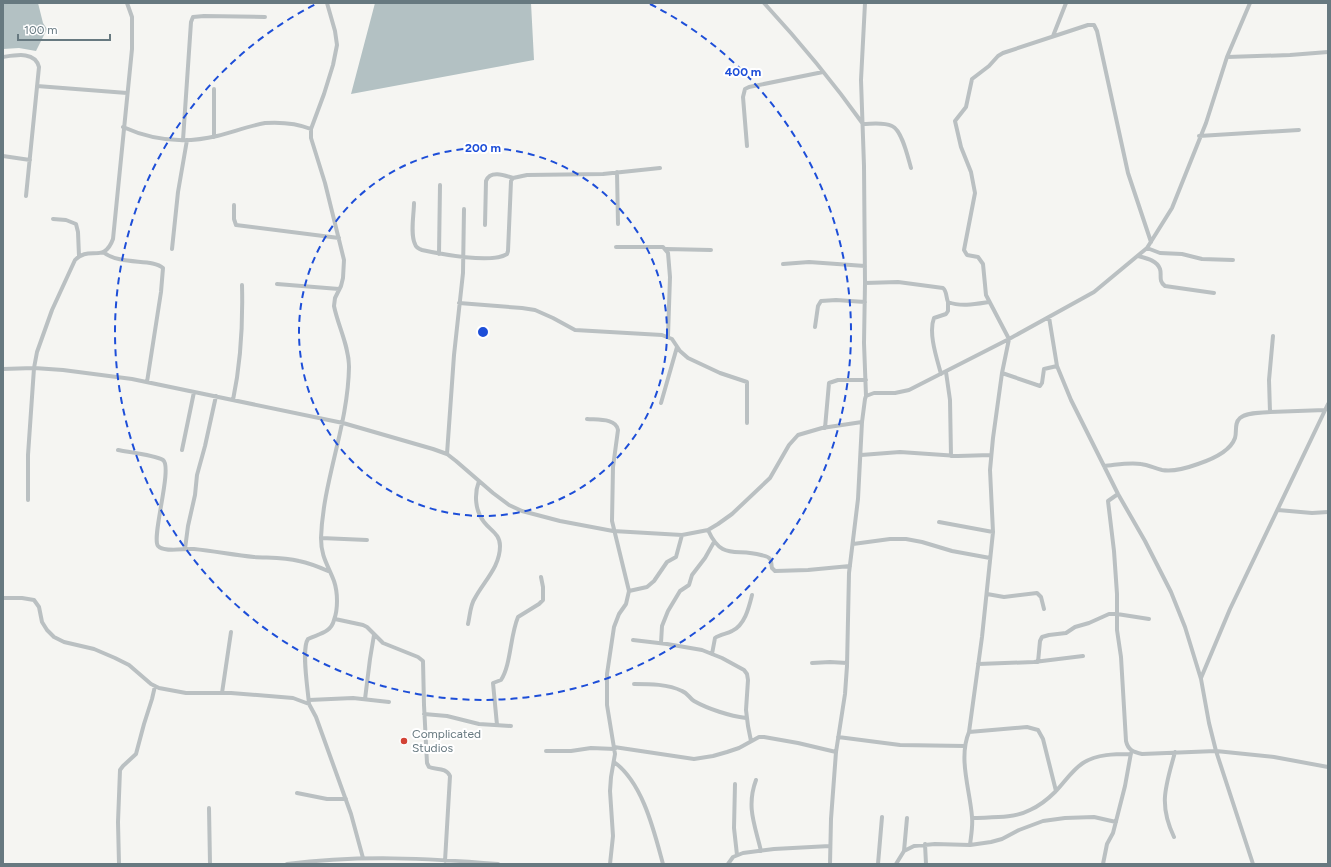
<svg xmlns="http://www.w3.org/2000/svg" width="1331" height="867" font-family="Figtree,sans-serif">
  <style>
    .water { fill: #b3c1c3 }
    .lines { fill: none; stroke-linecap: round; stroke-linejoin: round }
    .street { stroke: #bac0c2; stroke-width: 4 }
    .ring { fill: none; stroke: #1d4ed8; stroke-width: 2; stroke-dasharray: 7 5 }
    .poi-dot { fill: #d24235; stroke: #fff; stroke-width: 1.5 }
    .labels { text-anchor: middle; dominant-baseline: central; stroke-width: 4; stroke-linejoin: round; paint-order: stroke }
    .poi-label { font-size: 12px; fill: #677980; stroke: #fff; text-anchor: start }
    .centre { fill: #1d4ed8; stroke: #fff; stroke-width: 2 }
    .ring-label { font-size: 12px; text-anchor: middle; font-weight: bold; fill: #1d4ed8; stroke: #fff; stroke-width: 4; stroke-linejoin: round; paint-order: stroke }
  </style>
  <rect width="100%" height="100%" fill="#f5f5f2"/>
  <!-- water -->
  <path class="water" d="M3,3H38L43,23L47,29L36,51L19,48L3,49Z
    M375,3H531L534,60L351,94Z"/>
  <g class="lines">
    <!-- street -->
    <path class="street" d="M764,3C799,41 833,82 863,124C872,124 883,122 892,126C902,130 908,158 911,168
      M865,3L861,80L864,166L865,283L864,343L866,396
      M1053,36L1066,3
      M3,57C16,55 35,51 39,67L26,196
      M1227,57L1290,55L1328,52
      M37,86L127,93
      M123,127C154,141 184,144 217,136C233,132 249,126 265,123C280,122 296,123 311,129
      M1199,136L1299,130
      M214,137V89
      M183,140L191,22L193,17L204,16L265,17
      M747,146L743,97L745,89L749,87L823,72
      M3,156L30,160
      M617,172L618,224
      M414,203C414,214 410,234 415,244C416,248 419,249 422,250C440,254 492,264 507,254L508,251L511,181L513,178L527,175L603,174L660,168
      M234,205V219L236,225L339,238
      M53,219L66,220L76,224L78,232L79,256
      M485,225L486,181C490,170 504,175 513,178
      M616,247H663L668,253L670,277L668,336
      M1147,248L1160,253L1182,254L1202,259L1233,260
      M172,249L178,192L187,140
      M666,249L711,250
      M103,252C121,266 152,258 163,268L161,292L147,382
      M439,254L440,185
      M1138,256C1145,258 1157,260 1160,269C1162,275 1158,281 1165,286L1214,293
      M783,264L809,262L865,266
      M865,283L898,282L943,288C947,291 946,298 948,302C961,307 976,304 989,302
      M277,284L339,289
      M459,303L522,308L535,310L553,318L575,330L662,335L672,339L680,351L688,358L720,373L747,382V423
      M1049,317L1057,366L1071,400L1118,494L1145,541L1171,592L1185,627L1201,679L1209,723L1216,751L1253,864
      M815,327L818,306L821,301L836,300L865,302
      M1273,336L1269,380L1270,412L1325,410
      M3,369L34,368L63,370L132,379L343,423L433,449L447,454L456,461L493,493L509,505L522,511L560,521L613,531L682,535L708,530L718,524L732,514L770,478L789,445L798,435L822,428L862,422
      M946,372L950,400L951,456
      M1002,373L1040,386L1042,383L1044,369L1057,366
      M941,374C937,359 928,333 934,318L946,314L948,311V302
      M233,400C241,362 243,324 242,285
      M661,403L677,347
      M587,419C597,420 616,418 618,430L613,467L612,521L629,591L626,604L619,614L614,627L607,674V705L615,754L611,777L610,791L613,836L610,864
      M825,428L829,383L838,380H866
      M118,450C128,452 155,455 163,460C173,467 151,538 158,546C164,553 185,548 194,549C214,551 234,555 254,557C269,558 284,557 299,561C309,563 319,567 328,571
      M182,450L194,392
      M447,454L454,355L463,273L464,209
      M861,455L900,452L958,456L991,455
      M1104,466C1116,465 1129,462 1141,464C1148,465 1154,468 1162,470C1173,472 1187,468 1198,464C1210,460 1230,452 1235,438C1237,432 1234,423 1240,418C1247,412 1261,413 1270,412
      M1118,494L1108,501L1114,551L1117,594V630L1121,657L1126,741C1128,750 1133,752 1142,754L1216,751L1274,757L1328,767
      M28,500V455L34,368L37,352L52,310L75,260C89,245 104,264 113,239L132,49V17L127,3
      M1278,510L1312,513L1328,512
      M939,522L993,532
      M708,530C722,561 735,548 761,555C764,556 768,556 770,559C772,561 771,565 772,568L775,571L808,570L850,566
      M321,538L367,540
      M853,544L890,539H906L922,542L952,551L990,558
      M185,549L188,526L195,495L197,475L205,446L216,396
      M629,591L647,587L654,581L667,562L676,557L682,535
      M987,594L1004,597L1037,593L1041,597L1044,609
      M3,598H22L34,600L39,607L42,622L47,630L54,637L64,642L94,649L115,658L129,665L151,684L159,688L186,693H231L293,698L309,704L316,717L351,814L363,858
      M335,619L363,625L367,627L383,643L418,657L423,661L424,705L427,763L429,767C436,770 446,767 450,776L445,861
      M468,624C470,616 470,605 475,598C484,581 500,567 500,546C500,534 491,531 484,522C475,511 474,494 479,481
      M633,640L667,644L702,650L722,658L744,670L747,674L748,680L746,710L748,726L751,741
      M661,643L662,626L668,611L680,591L689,585L692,575L705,558L714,542
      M712,654L715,638C720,634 727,634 732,631C745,625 749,607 752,595
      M1038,662L1040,641L1042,637L1049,635L1066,633L1075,627L1089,623L1109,614H1117L1149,619
      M812,663L830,662L847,663
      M978,664L1034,662L1083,656
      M1201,678L1230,609L1328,404
      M634,684C650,684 668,684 682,691C688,693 689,698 694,701C708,709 730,716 746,718
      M222,693L231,632
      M365,699L370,659L374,635
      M309,700L353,698L389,702
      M309,704C308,690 301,649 308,639C318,634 331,633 334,620C338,609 338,593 334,581C328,565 321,557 321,538C323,480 348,426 349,367C349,346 338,326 334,306L335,298L341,286L343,278L344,260L325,183L311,138V129L324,94L333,65L337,45L335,31L327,3
      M424,714L447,716L479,724L511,726
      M497,725L493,683L501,680C511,665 510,636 518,617L539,604L543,600V587L541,577
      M969,732L982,637L993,532L990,470L993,438L1002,373L1009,339L986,295L983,264L978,257L967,255L964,250L975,193L971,172L961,147L955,121L966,107L972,79L989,66L998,56L1003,53L1088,25H1094L1097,31L1128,173L1151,242
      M838,737L900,745L965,746
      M614,747L694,759L713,756L727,752L739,748L759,737H764L798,743L836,752
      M546,751H571L591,748L615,749
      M614,762C643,783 654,831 663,864
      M756,780C746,807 755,825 761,851
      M735,784L734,828L737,855
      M297,793L327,799H346
      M209,808L210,864
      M972,818C991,817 1013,819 1030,810C1039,806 1048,799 1055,792C1064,783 1072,770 1083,763C1097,754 1115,754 1131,754
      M1174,837C1158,803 1166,786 1175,752
      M925,844L926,864
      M970,845C971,836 973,826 972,817C970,790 958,758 969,732L1027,727L1038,730L1043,739L1056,791
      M904,851L907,818
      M119,864L118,822L120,770L123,766L136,754L144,724L152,699L155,686
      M287,864C357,855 428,858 498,864
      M728,864L733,857L743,853L774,849L830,846
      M830,864L831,819L836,752L845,694L847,666L849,573L858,499L862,422L865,399L866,396L874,393H895L909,390L1009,339L1094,292L1147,248L1172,208L1206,123L1227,57L1250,3
      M878,864L882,817
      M896,864L904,851L914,846L935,844L970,845L991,842L1002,839L1019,830L1043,821L1065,818L1094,817L1116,822
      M1103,864L1107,844L1113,833L1125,786L1131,753"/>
  </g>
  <!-- distance rings -->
  <g class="ring">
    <circle cx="483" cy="332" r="184"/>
    <path d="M650 4A368 368 0 1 1 316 4"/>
  </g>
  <!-- markers -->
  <circle class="poi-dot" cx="404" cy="741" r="4"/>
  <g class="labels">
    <!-- poi labels -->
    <g class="poi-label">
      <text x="412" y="734">Complicated<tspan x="412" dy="14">Studios</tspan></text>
    </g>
  </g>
  <circle cx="483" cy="332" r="6" class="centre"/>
  <g class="ring-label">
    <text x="743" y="76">400 m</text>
    <text x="483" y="152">200 m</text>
  </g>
  <!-- border -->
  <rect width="1331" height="867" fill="none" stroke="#677980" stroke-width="8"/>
  <!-- scale -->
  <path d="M18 34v6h92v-6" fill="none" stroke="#677980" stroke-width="2"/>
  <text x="24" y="34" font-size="12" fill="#677980" stroke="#ffffff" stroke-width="3" paint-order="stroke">100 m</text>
</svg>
